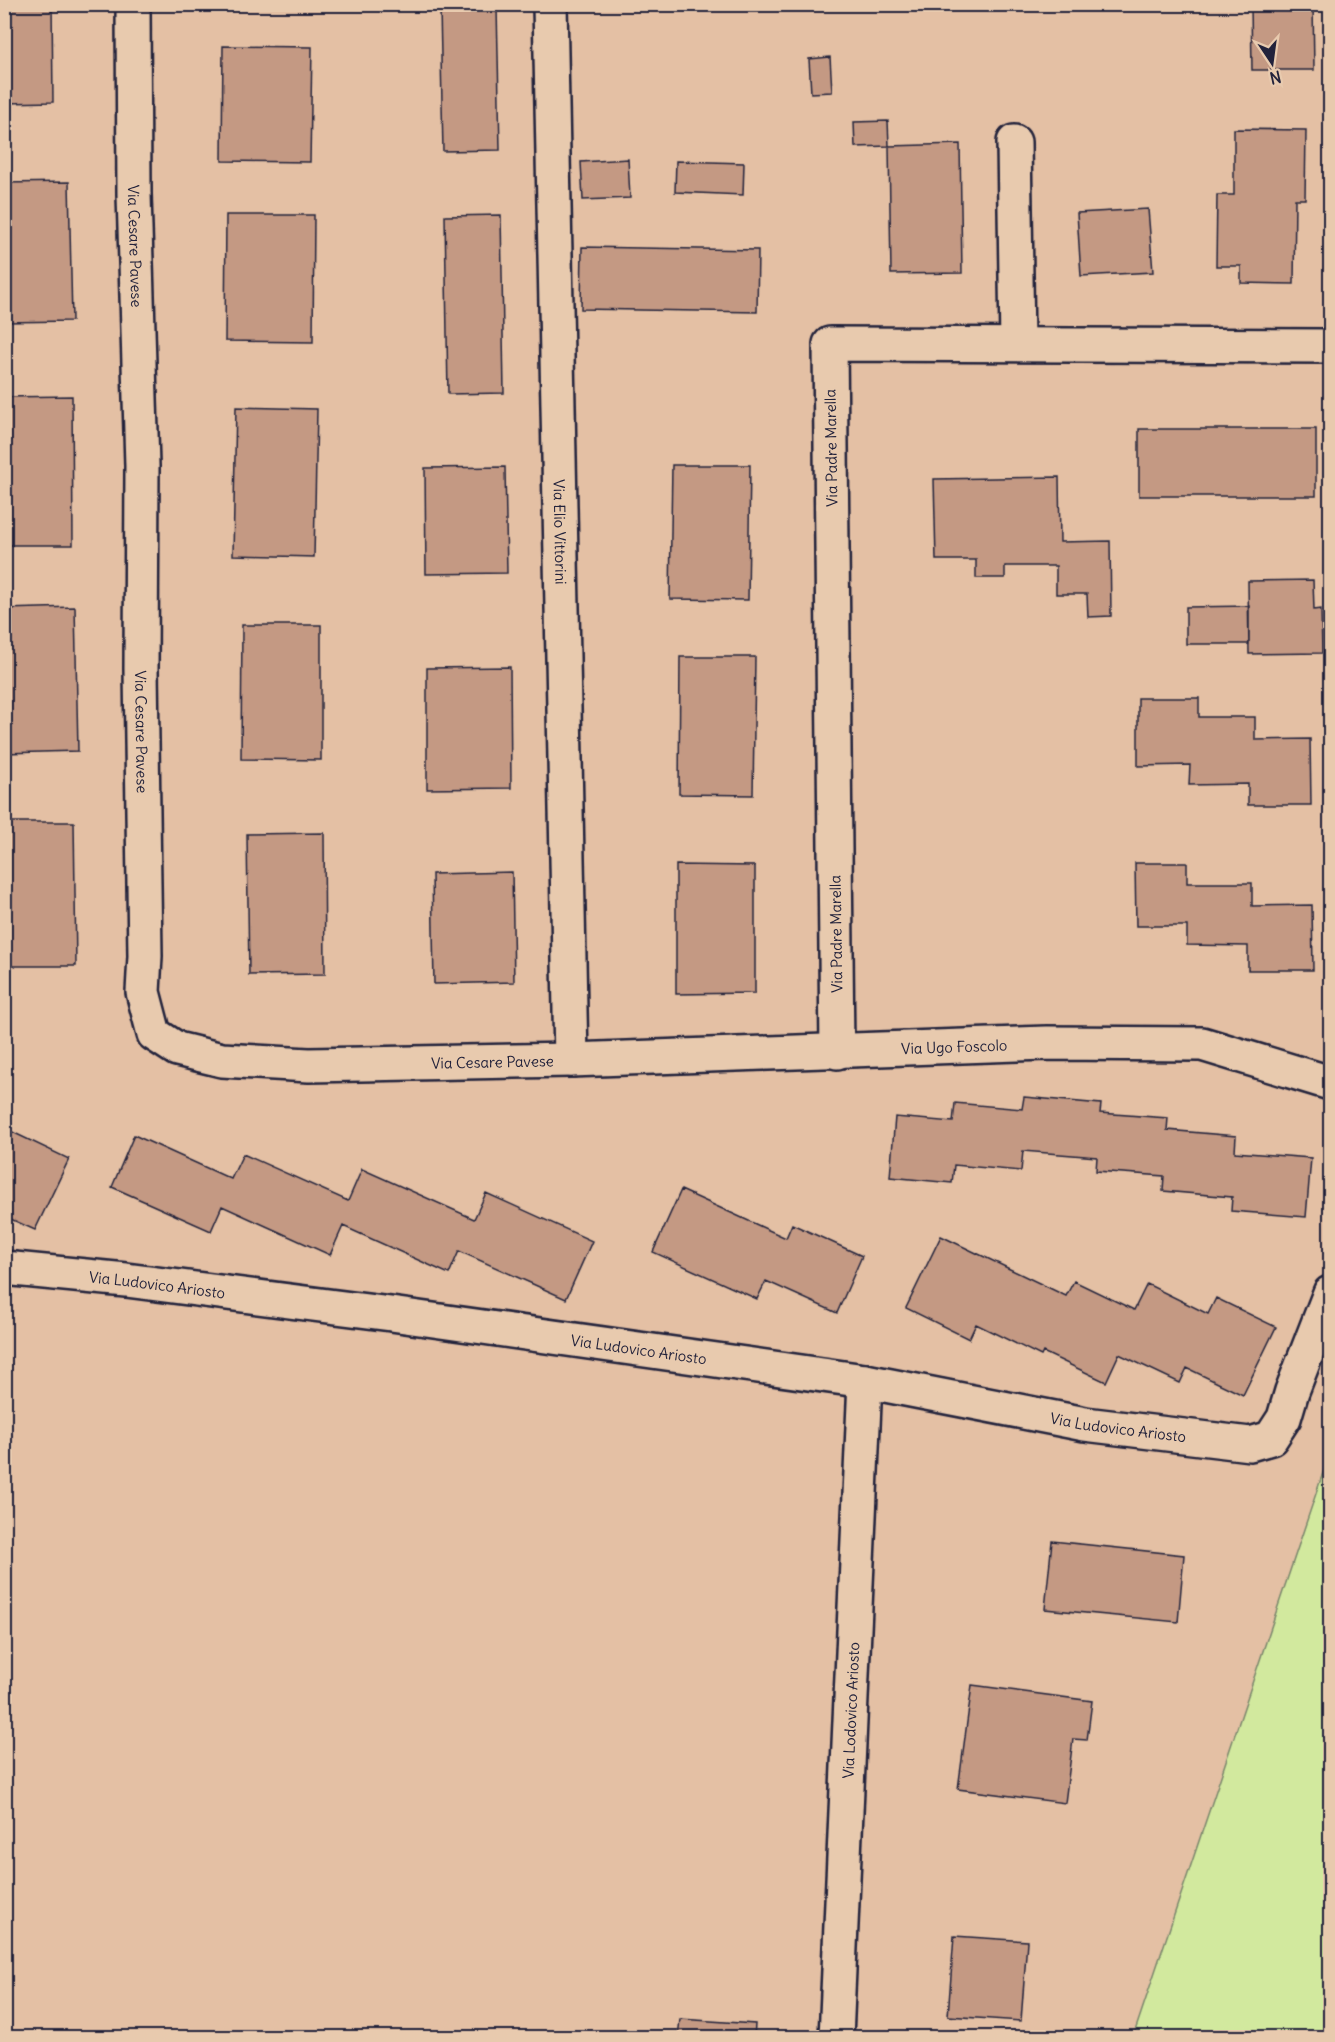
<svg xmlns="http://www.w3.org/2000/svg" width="1335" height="2042" font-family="Delius,sans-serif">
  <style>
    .green { fill: #d2e99e; stroke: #7a866c; stroke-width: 1.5 }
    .building { fill: #c49983; stroke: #22223b; stroke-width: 1.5 }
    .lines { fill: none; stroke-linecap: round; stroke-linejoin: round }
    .minor-casing { stroke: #22223b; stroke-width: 38 }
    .minor { stroke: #e8caae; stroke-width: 33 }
    .labels { text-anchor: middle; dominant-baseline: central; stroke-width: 4.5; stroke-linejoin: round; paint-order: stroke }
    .street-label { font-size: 15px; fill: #22223b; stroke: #e8caae }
  </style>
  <rect width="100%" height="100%" fill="#e4c0a4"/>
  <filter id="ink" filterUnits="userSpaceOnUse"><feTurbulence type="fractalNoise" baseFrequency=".0167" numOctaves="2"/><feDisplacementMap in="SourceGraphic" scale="12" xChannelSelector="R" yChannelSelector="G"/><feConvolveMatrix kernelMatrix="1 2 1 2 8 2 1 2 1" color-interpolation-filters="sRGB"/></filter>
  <g filter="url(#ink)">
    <!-- green -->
    <path class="green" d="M1330,1452V2037H1133Z"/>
    <!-- building -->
    <path class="building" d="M4,4H52L53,102L4,103Z
      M1251,4H1313L1314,70H1252Z
      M440,8H497L500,150L443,151Z
      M223,46L312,47L310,162L222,161Z
      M830,57L832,92L811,93L809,59Z
      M888,121L889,146L855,147L854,122Z
      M1234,129L1306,130L1305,199H1295L1294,284L1241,283V266H1216L1217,195H1234Z
      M960,144L962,273L891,274L889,146Z
      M628,159L630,198L583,200L581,162Z
      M676,161L744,163L743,195L675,192Z
      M69,182L72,321L4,322V183Z
      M1148,209L1153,272L1081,276L1077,213Z
      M226,215H314L313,342L225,341Z
      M501,215L504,393L448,394L445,216Z
      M582,247L758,250L757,312L581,309Z
      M72,396L73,545H4V397Z
      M236,407L317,409L314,557L233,555Z
      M1139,429H1316V496H1139Z
      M672,465H750L748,600L670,599Z
      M505,467L507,573L426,574L425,468Z
      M1059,477L1060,542L1110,541L1111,616L1088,617L1087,594H1056V566H1005V578H976V560H936L934,479Z
      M1313,580L1314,610L1321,609L1322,653L1249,654L1248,581Z
      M1249,606V644H1186V607Z
      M75,607L78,751L4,753V609Z
      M242,625H321V760L241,759Z
      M680,657H755L753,795L679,794Z
      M510,667L511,788L427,789V668Z
      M1138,698H1199V717H1255V740L1310,739L1311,805H1248V784L1189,785L1190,765L1138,766Z
      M4,822H74L76,966H4Z
      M324,833L325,974L249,975L247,834Z
      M1135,863H1187V883H1252V906L1312,905L1313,970H1248V946L1187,945V926H1136Z
      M676,865L755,866V993L676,994Z
      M512,872L514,982L434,984L432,874Z
      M1024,1097L1101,1104L1100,1113L1168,1118L1167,1130L1236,1136L1235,1152L1311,1158L1306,1217L1231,1211L1232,1197L1163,1191L1164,1176L1096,1171L1097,1157L1023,1151L1021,1171L954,1165L952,1183L890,1177L895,1117L953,1122L955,1103L1022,1109Z
      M4,1128L69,1159L35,1230L4,1216Z
      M134,1135L231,1179L243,1154L348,1201L362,1169L474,1219L486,1193L592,1241L566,1299L459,1251L449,1274L343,1226L330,1255L222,1206L211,1231L112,1187Z
      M681,1190L786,1238L792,1224L862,1256L837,1313L766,1281L757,1299L653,1252Z
      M941,1236L1066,1296L1074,1281L1134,1310L1147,1284L1208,1314L1216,1298L1276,1327L1243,1395L1187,1368L1180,1383L1119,1354L1106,1382L1043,1352L1041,1356L976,1324L969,1339L906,1308Z
      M1052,1541L1184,1555L1178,1622L1045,1609Z
      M972,1685L1092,1701L1087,1740L1073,1739L1065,1803L958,1789Z
      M954,1936L1027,1941L1021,2021L948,2016Z
      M680,2019L755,2024L754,2038H678Z"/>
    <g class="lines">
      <!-- minor casing -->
      <g class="minor-casing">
        <g id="minor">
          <path id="s1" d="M133,4L134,194L142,466L141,669L145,956L143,992L154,1034L177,1049L222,1060L309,1065L571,1060L1047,1043L1202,1044L1330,1083"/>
          <path id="s2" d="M550,4L571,1060"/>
          <path d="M1014,142L1017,344"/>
          <path d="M837,1052L830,344L1330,346"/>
          <path id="s3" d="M4,1268L126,1280L391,1314L865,1381L1085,1424L1250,1444L1271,1438L1284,1418L1292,1391L1330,1293"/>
          <path id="s4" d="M836,2038L865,1381"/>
        </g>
      </g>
      <!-- minor -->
      <use href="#minor" class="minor"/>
    </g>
  </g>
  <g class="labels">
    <!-- street labels -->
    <g class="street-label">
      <text stroke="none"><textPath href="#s1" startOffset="242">Via Cesare Pavese</textPath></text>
      <text transform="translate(831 448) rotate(-91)">Via Padre Marella</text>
      <text stroke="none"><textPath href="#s2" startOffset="528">Via Elio Vittorini</textPath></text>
      <text stroke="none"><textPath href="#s1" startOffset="728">Via Cesare Pavese</textPath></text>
      <text transform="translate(836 934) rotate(-91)">Via Padre Marella</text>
      <text stroke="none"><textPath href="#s1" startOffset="1838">Via Ugo Foscolo</textPath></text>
      <text stroke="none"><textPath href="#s1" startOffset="1376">Via Cesare Pavese</textPath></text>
      <text stroke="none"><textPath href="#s3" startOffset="154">Via Ludovico Ariosto</textPath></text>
      <text stroke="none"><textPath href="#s3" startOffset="640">Via Ludovico Ariosto</textPath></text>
      <text stroke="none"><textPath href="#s3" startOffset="1126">Via Ludovico Ariosto</textPath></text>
      <text stroke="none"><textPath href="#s4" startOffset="328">Via Lodovico Ariosto</textPath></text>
    </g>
  </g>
  <!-- margin -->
  <rect width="1335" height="2042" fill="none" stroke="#e8caae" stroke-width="24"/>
  <rect x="12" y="12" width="1311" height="2018" fill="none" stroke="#22223b" stroke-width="2" filter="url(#ink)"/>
  <!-- north arrow -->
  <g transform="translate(1272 63) rotate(167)" stroke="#e8caae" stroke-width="4.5" paint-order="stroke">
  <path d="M0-4.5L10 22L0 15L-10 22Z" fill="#22223b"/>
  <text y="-9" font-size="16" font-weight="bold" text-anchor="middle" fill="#22223b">N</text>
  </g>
</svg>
